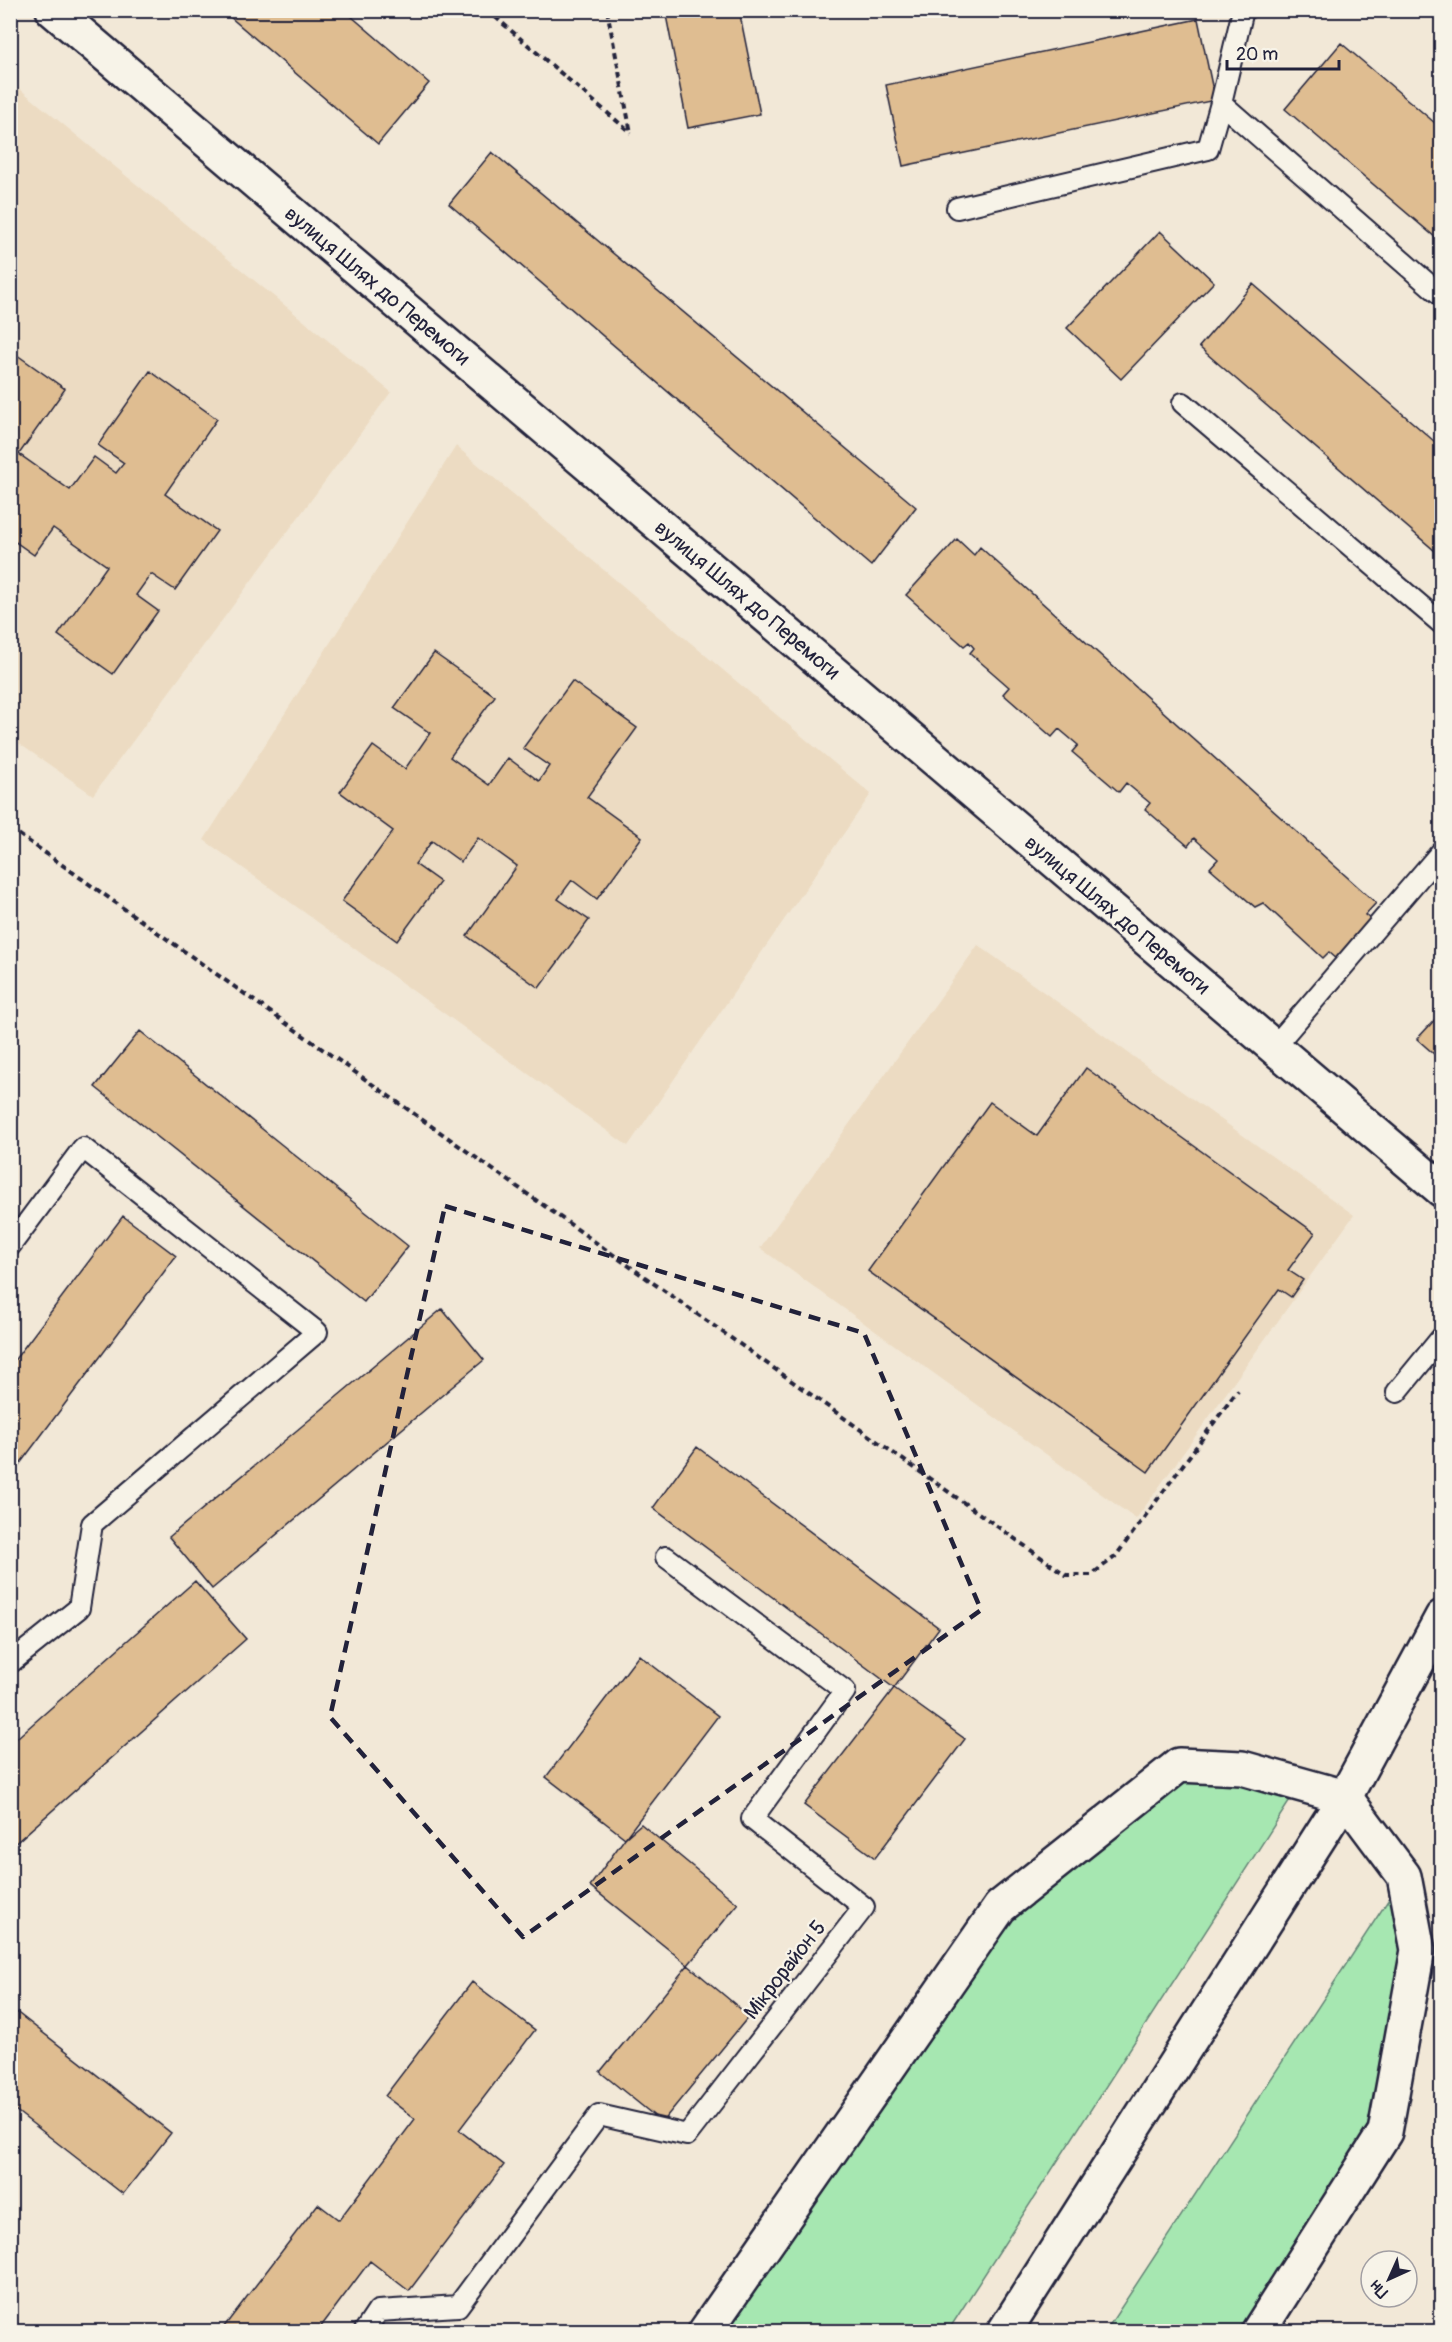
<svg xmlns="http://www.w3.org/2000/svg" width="1452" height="2342" font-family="Pangolin,sans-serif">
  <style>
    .built { fill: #ecdbc2 }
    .green { fill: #a6e7b1; stroke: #648476; stroke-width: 1.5 }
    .building { fill: #dfbd91; stroke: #22223b; stroke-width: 1.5 }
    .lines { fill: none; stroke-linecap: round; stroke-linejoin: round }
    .service-casing { stroke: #22223b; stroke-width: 24 }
    .minor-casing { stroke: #22223b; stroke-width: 38 }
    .tertiary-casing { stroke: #22223b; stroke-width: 38 }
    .path { stroke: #22223b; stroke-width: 4; stroke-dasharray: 6 4.5; stroke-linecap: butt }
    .service { stroke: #f7f3e8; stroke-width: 20 }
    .minor { stroke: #f7f3e8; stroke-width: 33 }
    .tertiary { stroke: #f7f3e8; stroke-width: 33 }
    .marked { fill: none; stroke: #22223b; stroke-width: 4.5; stroke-dasharray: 12 8; stroke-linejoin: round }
    .labels { text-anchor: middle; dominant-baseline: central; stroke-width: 4.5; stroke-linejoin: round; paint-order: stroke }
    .street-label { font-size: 21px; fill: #22223b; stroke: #f7f3e8 }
  </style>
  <rect width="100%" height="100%" fill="#f2e8d7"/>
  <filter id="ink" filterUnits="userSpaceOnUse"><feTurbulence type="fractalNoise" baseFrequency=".0167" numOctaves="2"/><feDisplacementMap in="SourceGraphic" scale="12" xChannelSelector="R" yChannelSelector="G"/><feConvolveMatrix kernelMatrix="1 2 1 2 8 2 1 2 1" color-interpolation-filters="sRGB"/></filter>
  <g filter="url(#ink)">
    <!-- built -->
    <path class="built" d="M10,81L391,392L93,795L11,738Z
      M456,446L871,794L628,1146L204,840Z
      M978,945L1354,1215L1136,1519L760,1248Z"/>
    <!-- green -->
    <path class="green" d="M1179,1765L1300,1785L948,2331L705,2332L1000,1907Z
      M1404,1876L1418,1950L1385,2132L1258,2331L1105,2332Z"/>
    <!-- building -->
    <path class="building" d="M222,10H344L429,83L378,144Z
      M665,10H739L760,114L688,128Z
      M1198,19L1215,100L903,166L886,85Z
      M1341,43L1442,129V243L1285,109Z
      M492,152L916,507L871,566L449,204Z
      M1160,231L1214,282L1121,379L1067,328Z
      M1253,284L1442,448V557L1199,347Z
      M10,350L65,389L19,454L70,490L94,457L116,473L124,463L98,445L150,371L217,419L165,494L217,531L175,590L151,574L136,595L158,611L113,674L58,635L107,566L53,528L34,555L10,538Z
      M957,539L974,555L980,547L1376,903L1365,915L1374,922L1339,961L1329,952L1323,958L1263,903L1255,907L1210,868L1218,859L1194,838L1188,846L1145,809L1150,803L1126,783L1119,792L1072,752L1078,745L1059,729L1052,737L1003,694L1009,687L970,653L974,648L969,642L964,646L906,595Z
      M434,653L495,696L450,757L489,785L508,758L539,781L549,766L523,748L572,681L637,728L587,797L642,837L597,899L572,880L558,899L589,920L539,988L467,936L517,866L478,838L461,862L432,841L415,864L440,882L397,941L342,901L393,831L340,792L373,746L405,769L430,733L394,708Z
      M1442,1012V1061L1417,1039Z
      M140,1031L408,1246L364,1302L95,1087Z
      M1086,1068L1315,1233L1288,1270L1303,1280L1291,1297L1279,1289L1148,1472L868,1271L990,1102L1037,1136Z
      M123,1216L176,1256L10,1477V1366Z
      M442,1309L484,1360L212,1589L169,1537Z
      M697,1447L939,1628L894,1688L653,1508Z
      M195,1581L246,1639L10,1848V1744Z
      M639,1655L718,1716L625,1838L546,1777Z
      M894,1688L965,1739L875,1858L804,1805Z
      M641,1824L738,1904L688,1965L590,1886L625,1838Z
      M688,1965L749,2016L662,2122L600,2072Z
      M472,1982L535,2030L459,2130L504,2165L409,2291L370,2261L317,2332H220L318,2204L339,2220L415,2119L385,2096Z
      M10,2007L171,2133L123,2194L10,2106Z
      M1442,2317V2332H1429Z"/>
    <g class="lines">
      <!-- service casing -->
      <g class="service-casing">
        <path id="service" d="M1221,103L1243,10
          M957,208L1208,149L1221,103L1442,296
          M1183,403L1442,624
          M1273,1048L1442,851
          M10,1246L83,1148L317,1332L92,1524L79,1608L10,1663
          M1397,1392L1442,1337
          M364,2332L378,2311L458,2306L599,2115L687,2135L864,1907L752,1819L845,1691L666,1557"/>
      </g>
      <!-- minor casing -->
      <g class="minor-casing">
        <path id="minor" d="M53,10L1442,1190
          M705,2332L1000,1907L1179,1765L1242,1768L1345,1797L1404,1876L1418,1950L1385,2132L1258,2332"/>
      </g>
      <!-- tertiary casing -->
      <g class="tertiary-casing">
        <path id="tertiary" d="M1004,2332L1345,1797L1442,1617"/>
      </g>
      <!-- path -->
      <path class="path" d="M487,10L631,133
        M607,10L631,133
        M10,828L1066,1575H1091L1115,1557L1238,1390"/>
      <!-- service -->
      <use href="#service" class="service"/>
      <!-- minor -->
      <use href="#minor" class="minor"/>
      <!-- tertiary -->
      <use href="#tertiary" class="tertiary"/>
    </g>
  </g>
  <!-- marked area -->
  <path class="marked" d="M445,1206L864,1333L981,1610L523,1937L330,1717Z"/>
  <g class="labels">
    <!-- street labels -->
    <g class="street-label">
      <text transform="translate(377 286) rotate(40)">вулиця Шлях до Перемоги</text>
      <text transform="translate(747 600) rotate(40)">вулиця Шлях до Перемоги</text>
      <text transform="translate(1117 915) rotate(40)">вулиця Шлях до Перемоги</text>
      <text transform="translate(785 1970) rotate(-52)">Мікрорайон 5</text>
    </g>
  </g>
  <!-- margin -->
  <rect width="1452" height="2342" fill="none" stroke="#f7f3e8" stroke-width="36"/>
  <rect x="18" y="18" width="1416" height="2306" fill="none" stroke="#22223b" stroke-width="2" filter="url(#ink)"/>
  <!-- north arrow -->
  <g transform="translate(1389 2279) rotate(225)"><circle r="28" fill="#f7f3e8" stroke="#a29fa3" stroke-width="1.5"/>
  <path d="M0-4.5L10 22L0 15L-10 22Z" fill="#22223b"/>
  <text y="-9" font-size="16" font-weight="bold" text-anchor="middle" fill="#22223b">Пн</text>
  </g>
  <!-- scale -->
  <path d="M1227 60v9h112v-9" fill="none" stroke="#22223b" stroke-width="3"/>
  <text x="1236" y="60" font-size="18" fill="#22223b" stroke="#f7f3e8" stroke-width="4.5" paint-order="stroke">20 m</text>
</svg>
